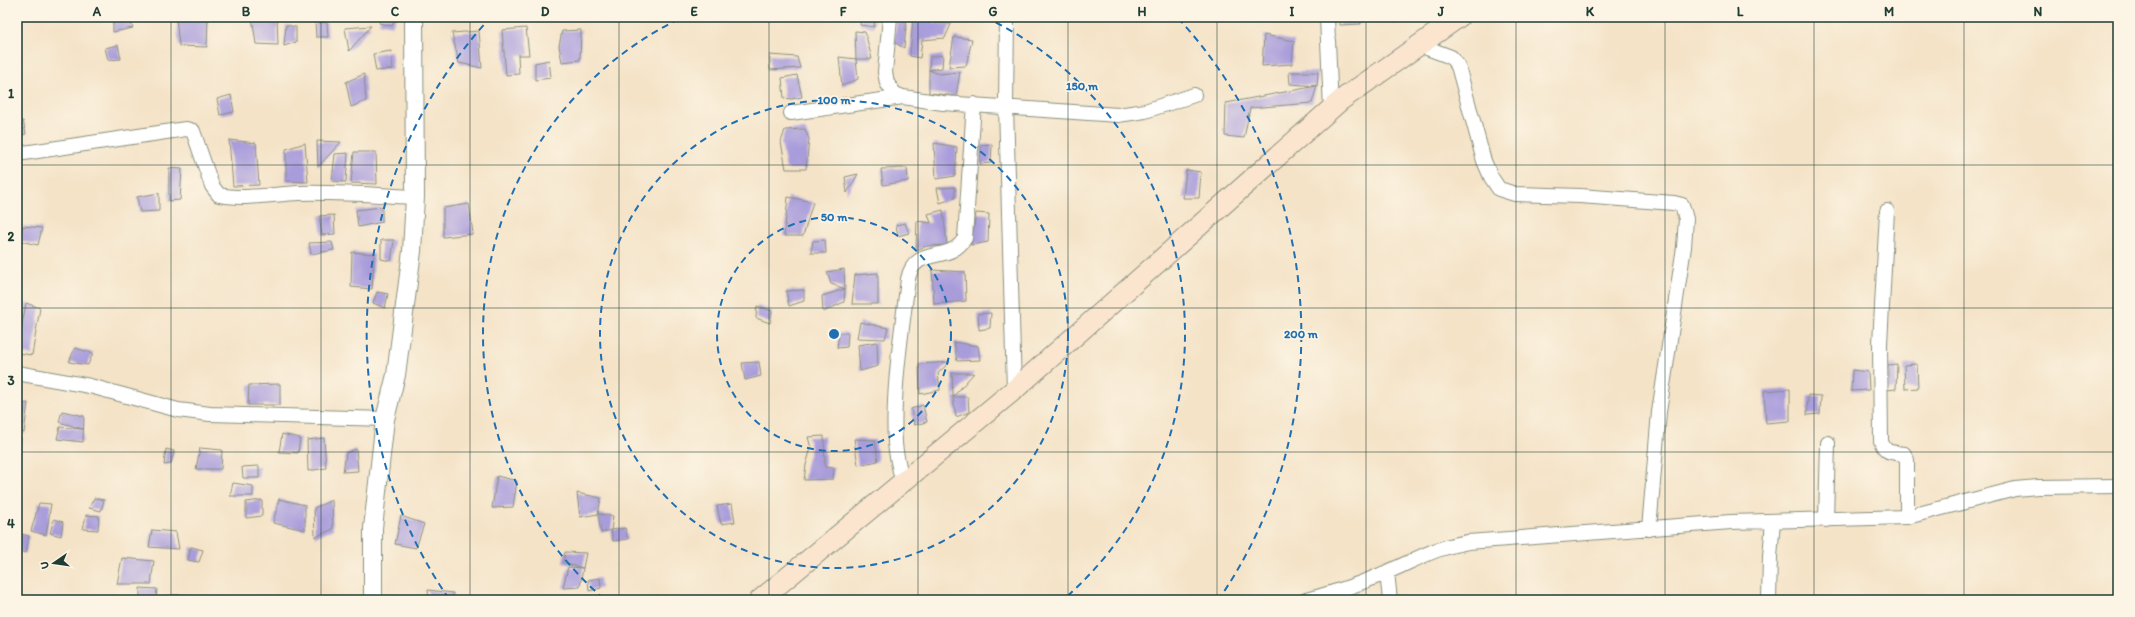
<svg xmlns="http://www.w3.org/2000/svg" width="2135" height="617" font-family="Itim,sans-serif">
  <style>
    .building { fill: #a99cdb }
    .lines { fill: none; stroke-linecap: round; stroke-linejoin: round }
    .minor-casing { stroke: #8a907e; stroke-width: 16 }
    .tertiary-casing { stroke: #8a907e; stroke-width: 20 }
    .secondary-casing { stroke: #8a907e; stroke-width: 22 }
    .minor { stroke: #fff; stroke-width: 14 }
    .tertiary { stroke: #fff; stroke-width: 18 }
    .secondary { stroke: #fbe5cf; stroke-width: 20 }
    .grid { fill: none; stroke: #1f3d34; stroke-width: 1; stroke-opacity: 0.55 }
    .ring { fill: none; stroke: #1f6fb2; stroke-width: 2; stroke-dasharray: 7 5 }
    .centre { fill: #1f6fb2; stroke: #fcf5e5; stroke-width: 2 }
    .ring-label { font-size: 12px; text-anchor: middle; font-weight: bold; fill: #1f6fb2; stroke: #fcf5e5; stroke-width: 3.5; stroke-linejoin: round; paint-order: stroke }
    .neatline { fill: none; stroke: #1f3d34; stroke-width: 1.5 }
    .grid-label { font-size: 13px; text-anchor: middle; font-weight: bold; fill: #1f3d34 }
  </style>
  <rect width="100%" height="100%" fill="#fcf5e5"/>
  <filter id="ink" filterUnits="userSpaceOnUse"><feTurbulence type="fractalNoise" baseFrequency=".025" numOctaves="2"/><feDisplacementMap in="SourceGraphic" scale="8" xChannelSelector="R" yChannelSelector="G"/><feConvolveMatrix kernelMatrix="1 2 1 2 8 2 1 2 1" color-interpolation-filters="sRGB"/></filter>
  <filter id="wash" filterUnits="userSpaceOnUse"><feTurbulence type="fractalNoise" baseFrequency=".012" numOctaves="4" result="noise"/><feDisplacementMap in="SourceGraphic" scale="16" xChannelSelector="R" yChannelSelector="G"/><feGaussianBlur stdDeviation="0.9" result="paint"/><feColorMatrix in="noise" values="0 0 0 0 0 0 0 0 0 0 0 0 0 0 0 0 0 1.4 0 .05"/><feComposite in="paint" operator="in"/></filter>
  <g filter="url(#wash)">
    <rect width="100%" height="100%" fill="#f4e3c7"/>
    <g id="blocks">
      <!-- building -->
      <path class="building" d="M113,17H129L133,28L113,32Z
        M176,17H208L207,47L179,46Z
        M252,17H277L278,45L256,44Z
        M381,17H396L392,26L379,23Z
        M861,17H875L874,27L860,25Z
        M897,17H907L904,48L894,42Z
        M913,17H935L933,23L951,24L945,38L922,40L920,58L910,56Z
        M1340,17H1358L1361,24L1340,25Z
        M1382,17H1395V22Z
        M315,22L327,23L328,37H316Z
        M286,25L296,27V42L284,46Z
        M371,26L349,51L345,28Z
        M526,28L529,55H518L519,74L506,75L502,30Z
        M581,30L580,60L562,62L559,46L562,31Z
        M479,31L482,68L459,63L452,33Z
        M855,31L865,32L872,59H856Z
        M1264,35L1294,41L1292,64L1262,66Z
        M954,37L972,39L966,66L949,67Z
        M118,45L121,59L108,60L105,48Z
        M391,51L393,69L376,71L373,54Z
        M770,55L797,57L800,68L770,70Z
        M943,55L942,68L929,70L930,57Z
        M839,57L856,59L858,79L842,86Z
        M549,60L551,78L535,80V63Z
        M929,70L939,74L960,72L956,96L929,93Z
        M1289,72H1318L1317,86L1312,103L1250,108L1244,138L1225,136L1226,103L1317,86L1290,84Z
        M364,74L366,101L351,107L346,82Z
        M797,75L802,97L791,99L784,98L782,78Z
        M231,95L234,112L220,115L217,99Z
        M23,121L26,134L17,135V122Z
        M805,129L809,139L806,169H786L781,142L785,130Z
        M229,140L256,143L259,185L233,186Z
        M317,141L341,142L318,167Z
        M305,143L308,182L286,181V149Z
        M934,143L957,147L955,176L936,179Z
        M992,144L991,163L980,164L981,145Z
        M354,152H376L377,184L351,183Z
        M348,153L346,182L332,181L335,154Z
        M169,168L182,169L180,200L169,201Z
        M907,168L908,181L883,185L881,169Z
        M1186,170L1201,172L1199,198H1183Z
        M858,174L847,193L845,177Z
        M955,187V198L940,203L937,188Z
        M159,193V211L140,212L137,197Z
        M788,197L813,202L803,236H784Z
        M469,204L473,234L443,237V208Z
        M382,207V222L358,227L356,210Z
        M943,210L947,245L927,246L916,250L917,221L931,223L928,214Z
        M976,213L989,214L988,242L971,245Z
        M334,215L335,234L322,235L319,216Z
        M905,223L909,233L898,236L896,225Z
        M23,226L42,228L38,245L20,241Z
        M381,240H394L391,261L381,259Z
        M825,240L826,253H811L813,241Z
        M332,242L334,250L311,254L309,243Z
        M352,252L374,254L372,289L351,287Z
        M844,269L845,289L831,284L827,272Z
        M932,270L965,272L966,301L934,304Z
        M878,273V304H852L855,275Z
        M845,289L844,302L823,312L822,296Z
        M804,290V301L789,306L786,291Z
        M377,292L388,294L385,308L373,303Z
        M26,303L40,308L32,355L17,353Z
        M757,306L772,311L770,323L756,318Z
        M991,313L990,328L979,330L978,314Z
        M860,322L888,328L885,339L857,338Z
        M839,333H848L847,347L837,348Z
        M877,342L878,366L860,371L858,345Z
        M954,342L978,346L980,360L957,361Z
        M75,348L93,353L88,365L69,362Z
        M759,362L761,376L745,380L742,363Z
        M950,362L938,373L940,390L920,394L919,364Z
        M1897,364L1896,389L1886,390L1888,365Z
        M1917,364L1918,388L1905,389L1904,365Z
        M1852,370L1868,372L1869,390L1851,391Z
        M952,373H974L953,397Z
        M280,384V405H248L249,385Z
        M1790,389V421L1766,423L1764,391Z
        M1808,395L1821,396L1820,414L1807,415Z
        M953,397H968L969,412L956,417Z
        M28,403L24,433L17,431V404Z
        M923,405L927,422L914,425L911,409Z
        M62,411L84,416L83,442L57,439L60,427L83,429L59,422Z
        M282,434L300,438L298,453L279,452Z
        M824,436L825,467L834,468L833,479L804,480L806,465L811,448L808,437Z
        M17,438H21L20,457H17Z
        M324,438L326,468L308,471L307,440Z
        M854,439L875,440L878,461L858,465Z
        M200,448L222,450L221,469H196Z
        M166,449L174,451L171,464L164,465Z
        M356,449L358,471L343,472L346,453Z
        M259,466V478H243L242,467Z
        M497,476L517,481L513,507L492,508Z
        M233,483L253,486V496H230Z
        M577,493L601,498L598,514L580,517Z
        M94,498L104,500L101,511L89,508Z
        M279,499L305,505V530L273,523Z
        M262,500V516L246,518V502Z
        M332,500L333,529L315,537L314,508Z
        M39,503L51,504L46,535L31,531Z
        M732,504L735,522L721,524L717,506Z
        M598,514L613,516L611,530L601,533Z
        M86,515L99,516L98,530L83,529Z
        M401,516L424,524L416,548L395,544Z
        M54,519L63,522L61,536L50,533Z
        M625,528L628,539L613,541L611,530Z
        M152,530L176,532L179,549L149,547Z
        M17,533L29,536L26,553L17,551Z
        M191,547L203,550L199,562L188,560Z
        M565,552L586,553L583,568L563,563Z
        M122,558L154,561L151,584H117Z
        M568,567L583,568L580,587L563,588Z
        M600,578L601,588L589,591L588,580Z
        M140,588L157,589L156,600H140Z
        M428,590L453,593V600H429Z
        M172,595H188L187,600H170Z"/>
    </g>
  </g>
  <g filter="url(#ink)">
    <use href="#blocks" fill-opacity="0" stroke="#8a907e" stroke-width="1"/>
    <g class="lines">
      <!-- minor casing -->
      <g class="minor-casing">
        <path id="minor" d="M890,17L885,72L887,83L895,94L903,97L943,103L1118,115L1145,111L1194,95
          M1007,17L1006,106L1014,390
          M1327,17L1331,110
          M1419,45L1451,57L1458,66L1484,161L1491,177L1499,189L1515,194L1580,196L1674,203L1682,205L1686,219L1684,247L1659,412L1649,529
          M791,113L903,97
          M17,154L186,129L193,131L212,186L219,195C244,200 273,194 299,193C337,192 376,195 415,197
          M1887,211L1880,344L1881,441C1885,454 1892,452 1904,454L1907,460V517
          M17,373L90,386L178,410L210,414L385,419
          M902,482C900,469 896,456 895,443C892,390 902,331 908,279C915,244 949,265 965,238L974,104
          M1826,520L1828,443
          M1387,572L1390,600
          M1306,600C1332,593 1363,583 1387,572C1418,559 1433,548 1468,542L1731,522L1907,517L2015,489L2038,487L2118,486
          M1769,600L1770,557L1773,521"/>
      </g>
      <!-- tertiary casing -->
      <g class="tertiary-casing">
        <path id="tertiary" d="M373,600V528L385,419L396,375L412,251L415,197L414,17"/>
      </g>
      <!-- secondary casing -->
      <g class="secondary-casing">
        <path id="secondary" d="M760,600L1014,390L1341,100L1459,17"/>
      </g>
      <!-- minor -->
      <use href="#minor" class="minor"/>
      <!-- tertiary -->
      <use href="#tertiary" class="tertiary"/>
      <!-- secondary -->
      <use href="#secondary" class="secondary"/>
    </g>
  </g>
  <!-- grid -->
  <path class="grid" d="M171,17V600M321,17V600M470,17V600M619,17V600M769,17V600M918,17V600M1068,17V600M1217,17V600M1366,17V600M1516,17V600M1665,17V600M1814,17V600M1964,17V600M17,165H2118M17,308H2118M17,452H2118"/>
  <!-- distance rings -->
  <g class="ring">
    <circle cx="834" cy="334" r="117"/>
    <circle cx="834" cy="334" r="234"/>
    <path d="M604 599A351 351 0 0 1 683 17M985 17A351 351 0 0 1 1064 599"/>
    <path d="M449 599A467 467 0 0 1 490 18M1178 18A467 467 0 0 1 1219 599"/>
  </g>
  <circle cx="834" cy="334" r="6" class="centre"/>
  <g class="ring-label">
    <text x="1082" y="90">150 m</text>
    <text x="834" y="104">100 m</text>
    <text x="834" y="221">50 m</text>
    <text x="1301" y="338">200 m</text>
  </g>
  <!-- margin -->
  <rect width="2135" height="617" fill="none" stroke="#fcf5e5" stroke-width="44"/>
  <!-- north arrow -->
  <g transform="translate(54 563) rotate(257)" stroke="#fcf5e5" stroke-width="3" paint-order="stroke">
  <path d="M0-3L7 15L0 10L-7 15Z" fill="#1f3d34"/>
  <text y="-6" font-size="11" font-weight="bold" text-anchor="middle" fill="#1f3d34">U</text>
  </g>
  <rect x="22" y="22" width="2091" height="573" class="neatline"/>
  <g class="grid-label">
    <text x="97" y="16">A</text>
    <text x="246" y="16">B</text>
    <text x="395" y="16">C</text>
    <text x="545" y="16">D</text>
    <text x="694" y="16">E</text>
    <text x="843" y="16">F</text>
    <text x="993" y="16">G</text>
    <text x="1142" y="16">H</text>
    <text x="1292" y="16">I</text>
    <text x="1441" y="16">J</text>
    <text x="1590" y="16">K</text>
    <text x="1740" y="16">L</text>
    <text x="1889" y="16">M</text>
    <text x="2038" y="16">N</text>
    <text x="11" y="98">1</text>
    <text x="11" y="241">2</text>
    <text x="11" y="385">3</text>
    <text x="11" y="528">4</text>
  </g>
</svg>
